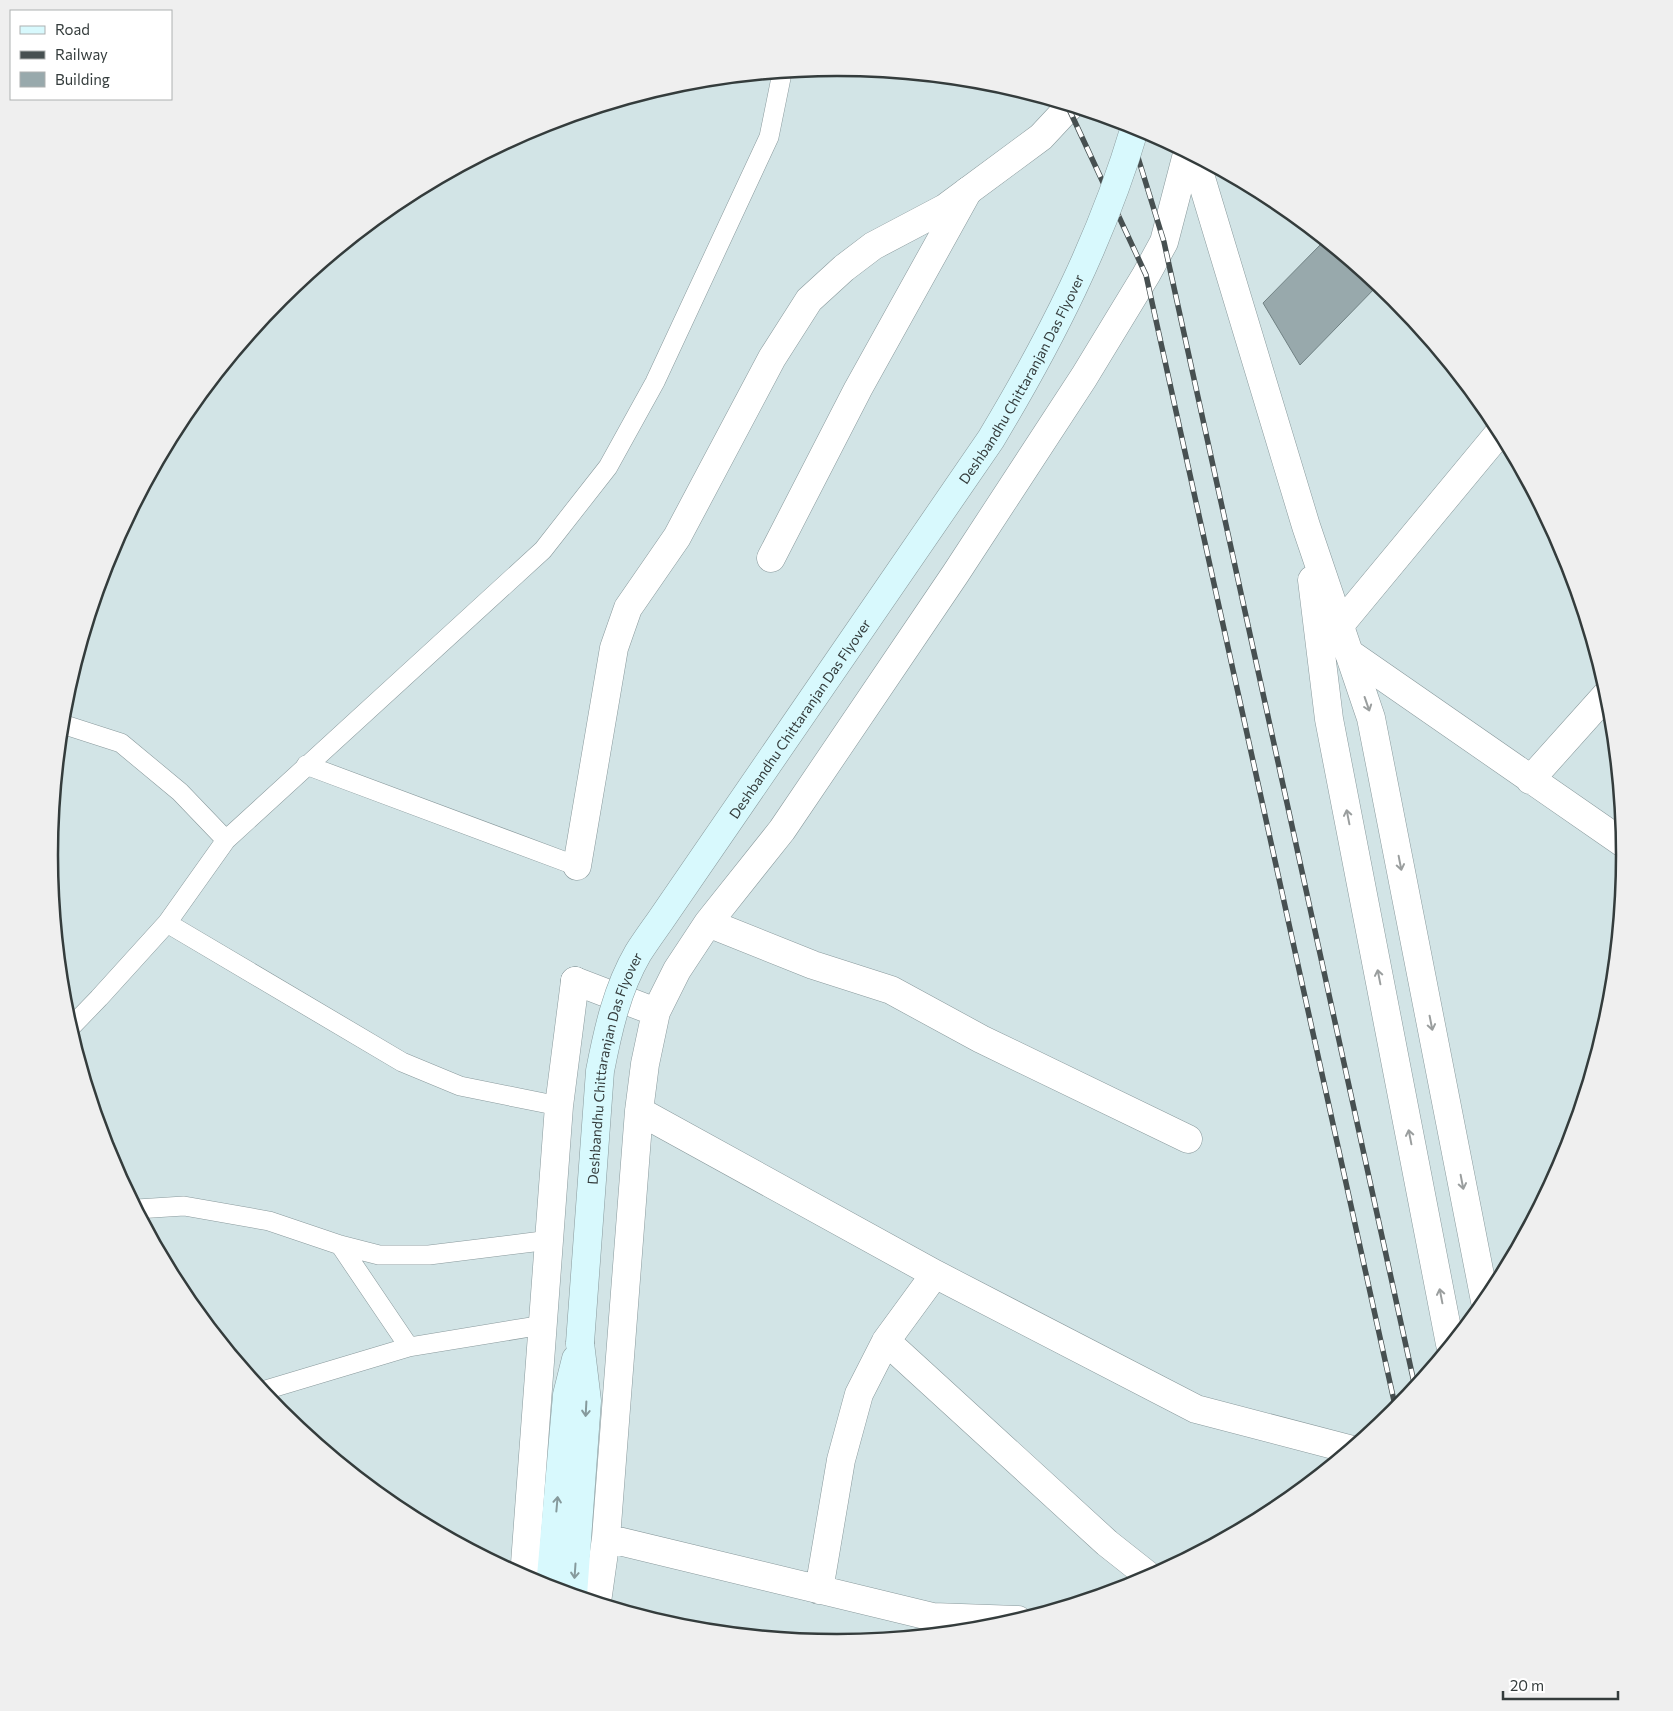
<svg xmlns="http://www.w3.org/2000/svg" width="1673" height="1711" font-family="Commissioner,sans-serif">
  <style>
    .building { fill: #98a9ac; stroke: #708183 }
    .lines { fill: none; stroke-linecap: round; stroke-linejoin: round }
    .service-casing { stroke: #89999c; stroke-width: 20 }
    .minor-casing { stroke: #89999c; stroke-width: 29 }
    .tertiary-casing { stroke: #89999c; stroke-width: 29 }
    .secondary-casing { stroke: #89999c; stroke-width: 29 }
    .service { stroke: #fff; stroke-width: 19 }
    .minor { stroke: #fff; stroke-width: 28 }
    .tertiary { stroke: #fff; stroke-width: 28 }
    .secondary { stroke: #d8f9fd; stroke-width: 28 }
    .rail-casing { stroke: #475051; stroke-width: 5.5 }
    .rail { stroke: #fff; stroke-width: 4; stroke-dasharray: 11; stroke-linecap: butt }
    .secondary-bridge-casing { stroke: #89999c; stroke-width: 29; stroke-linecap: butt }
    .secondary-bridge { stroke: #d8f9fd; stroke-width: 28 }
    .oneway { stroke: #9a9e9e }
    .oneway2 { stroke: #869a9c }
    .labels { text-anchor: middle; dominant-baseline: central; stroke-width: 4; stroke-linejoin: round; paint-order: stroke }
    .street-label { font-size: 14px; fill: #343c3c; stroke: #fff }
    .rim { fill: none; stroke: #343c3c; stroke-width: 2.5 }
  </style>
  <rect width="100%" height="100%" fill="#d2e4e6"/>
  <!-- building -->
  <path class="building" d="M1324,241L1378,285L1300,365L1263,303Z"/>
  <g class="lines">
    <!-- service casing -->
    <g class="service-casing">
      <path id="service" d="M62,724L121,743L180,792L226,840
        M306,765L577,866
        M167,923L402,1062L460,1086L559,1106
        M70,1028L99,998L167,923L226,840L543,550L608,467L655,382L769,137L782,73
        M137,1209L184,1206L269,1221L340,1245L379,1255H429L550,1240
        M340,1245L409,1347
        M262,1391L409,1347L543,1325"/>
    </g>
    <!-- minor casing -->
    <g class="minor-casing">
      <path id="minor" d="M771,558L858,389L968,191
        M1340,625L1499,433
        M1349,653L1623,843
        M1530,780L1607,694
        M708,923L813,965L891,990L981,1039L1188,1139
        M575,981L656,1012
        M639,1111L935,1274L1196,1409L1349,1449
        M886,1341L1107,1543L1150,1577
        M606,1538L933,1617L1018,1620
        M819,1590L841,1460L859,1394L886,1341L935,1274
        M597,1602L606,1538L639,1111L645,1064L656,1012L677,970L708,923L782,830L956,573L1084,377L1146,275L1164,242L1187,154"/>
    </g>
    <!-- tertiary casing -->
    <g class="tertiary-casing">
      <path id="tertiary" d="M1195,158L1306,526L1371,718L1485,1301
        M1312,580L1329,719L1450,1344
        M577,866L614,648L628,608L677,537L772,358L809,300L844,268L873,246L945,208L1041,137L1069,107
        M524,1577L559,1106L575,981"/>
    </g>
    <!-- secondary casing -->
    <g class="secondary-casing">
      <path id="secondary" d="M550,1588L567,1395L576,1359
        M573,1595L587,1401L580,1343"/>
    </g>
    <!-- service -->
    <use href="#service" class="service"/>
    <!-- minor -->
    <use href="#minor" class="minor"/>
    <!-- tertiary -->
    <use href="#tertiary" class="tertiary"/>
    <!-- secondary -->
    <use href="#secondary" class="secondary"/>
    <!-- rail casing -->
    <g class="rail-casing">
      <path id="rail" d="M1068,107L1146,275L1396,1410
        M1128,125L1164,242L1415,1387"/>
    </g>
    <!-- rail -->
    <use href="#rail" class="rail"/>
    <!-- secondary-bridge casing -->
    <g class="secondary-bridge-casing">
      <g id="secondary-bridge">
        <path id="s1" d="M580,1343L600,1071C608,1030 617,989 638,953C645,942 653,931 660,921L991,439C1051,339 1102,239 1135,127"/>
      </g>
    </g>
    <!-- secondary-bridge -->
    <use href="#secondary-bridge" class="secondary-bridge"/>
  </g>
  <!-- one-way arrows -->
  <defs><path id="oneway-shaft" d="M-6 0H5M1.5-3L5.5 0L1.5 3" fill="none" stroke-width="1.6" stroke-linecap="round" stroke-linejoin="round" transform="scale(1.25)"/></defs>
  <g class="oneway">
    <use href="#oneway-shaft" transform="translate(1367 704) rotate(71)"/>
    <use href="#oneway-shaft" transform="translate(1348 817) rotate(-101)"/>
    <use href="#oneway-shaft" transform="translate(1400 863) rotate(79)"/>
    <use href="#oneway-shaft" transform="translate(1379 977) rotate(-101)"/>
    <use href="#oneway-shaft" transform="translate(1431 1023) rotate(79)"/>
    <use href="#oneway-shaft" transform="translate(1410 1137) rotate(-101)"/>
    <use href="#oneway-shaft" transform="translate(1462 1182) rotate(79)"/>
    <use href="#oneway-shaft" transform="translate(1441 1296) rotate(-101)"/>
  </g>
  <g class="oneway2">
    <use href="#oneway-shaft" transform="translate(586 1409) rotate(93)"/>
    <use href="#oneway-shaft" transform="translate(557 1504) rotate(-85)"/>
    <use href="#oneway-shaft" transform="translate(575 1571) rotate(94)"/>
  </g>
  <g class="labels">
    <!-- street labels -->
    <g class="street-label">
      <text stroke="none"><textPath href="#s1" startOffset="1088">Deshbandhu Chittaranjan Das Flyover</textPath></text>
      <text stroke="none"><textPath href="#s1" startOffset="682">Deshbandhu Chittaranjan Das Flyover</textPath></text>
      <text stroke="none"><textPath href="#s1" startOffset="278">Deshbandhu Chittaranjan Das Flyover</textPath></text>
    </g>
  </g>
  <!-- crop -->
  <path d="M0 0H1673V1711H0ZM58 855a779 779 0 1 1 1558 0a779 779 0 1 1-1558 0Z" fill="#efefef" fill-rule="evenodd"/>
  <path class="rim" d="M58 855a779 779 0 1 1 1558 0a779 779 0 1 1-1558 0Z"/>
  <!-- legend -->
  <rect x="10" y="10" width="162" height="90" fill="#ffffff" stroke="#aeb1b1"/>
  <rect x="20" y="26" width="25" height="8" fill="#d8f9fd" stroke="#aeb1b1"/>
  <text x="55" y="35" font-size="15" fill="#343c3c">Road</text>
  <rect x="20" y="51" width="25" height="8" fill="#475051" stroke="#aeb1b1"/>
  <text x="55" y="60" font-size="15" fill="#343c3c">Railway</text>
  <rect x="20" y="72" width="25" height="15" fill="#98a9ac" stroke="#aeb1b1"/>
  <text x="55" y="85" font-size="15" fill="#343c3c">Building</text>
  <!-- scale -->
  <path d="M1503 1691v8h115v-8" fill="none" stroke="#343c3c" stroke-width="2.5"/>
  <text x="1510" y="1691" font-size="15" fill="#343c3c" stroke="#ffffff" stroke-width="4" paint-order="stroke">20 m</text>
</svg>
